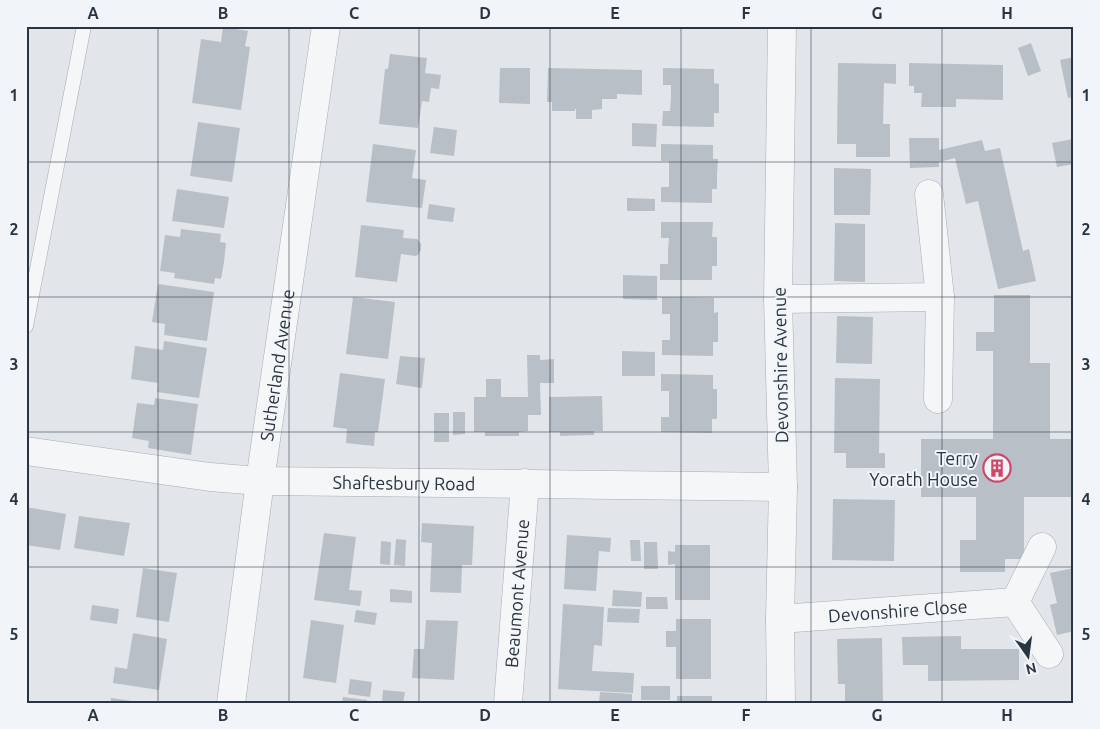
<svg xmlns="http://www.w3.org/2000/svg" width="1100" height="729" font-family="Ubuntu,sans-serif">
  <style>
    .building { fill: #b9bfc7 }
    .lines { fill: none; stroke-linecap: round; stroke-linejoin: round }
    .lane-casing { stroke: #a7adb4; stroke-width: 15 }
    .street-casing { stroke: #a7adb4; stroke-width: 29 }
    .lane { stroke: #f4f6f8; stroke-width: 14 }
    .street { stroke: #f4f6f8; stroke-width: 28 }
    .grid { fill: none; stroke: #293542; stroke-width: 1; stroke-opacity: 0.55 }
    .labels { text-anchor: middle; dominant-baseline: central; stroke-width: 4; stroke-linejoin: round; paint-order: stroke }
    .street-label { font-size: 18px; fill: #293542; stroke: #f1f4f8 }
    .poi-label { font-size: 18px; fill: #293542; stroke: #f1f4f8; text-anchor: end }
    .neatline { fill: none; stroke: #293542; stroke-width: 2 }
    .grid-label { font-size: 16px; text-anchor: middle; font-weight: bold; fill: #293542 }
  </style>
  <rect width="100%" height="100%" fill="#e2e6ea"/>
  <!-- building -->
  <path class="building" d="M223,27L248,31L245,46L250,47L241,110L192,103L201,39L221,42Z
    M1031,43L1041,71L1028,76L1018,48Z
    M390,54L427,58L425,73L441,75L439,89L431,88L429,102L422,101L418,128L379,124L385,69H388Z
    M1074,57V97L1068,98L1060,60Z
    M838,63L896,64V84L884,83L883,124H890V157H856V144H837Z
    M909,63L1003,65V100L956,99V107H921L922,93H914V86H909Z
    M500,68H530V104L499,103Z
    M548,68L642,70V95L617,94V99H602V109L592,110V119H576V109H575V111H552V102H547Z
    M663,68L714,69V83L719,84V113H714V127L662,126L663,111H670L671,97V85H663Z
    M198,122L240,128L232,182L190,176Z
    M632,123L657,124L656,147L632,146Z
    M434,127L457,130L454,156L430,153Z
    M909,138H939V150L982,140L985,151L1000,148L1023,251L1029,249L1036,281L998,289L978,201L966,204L955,158L939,162V167L910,168Z
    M1073,139L1074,164L1057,167L1052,143Z
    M373,144L416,150L412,178L426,180L422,208L366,202Z
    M661,144L713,145V159H718L717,174V189H712V203L661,202V187H669V161H661Z
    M834,168L871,169L870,215H834Z
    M177,189L229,197L224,228L172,221Z
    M627,198L655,199V211H627Z
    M429,204L455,208L453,222L427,219Z
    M661,222H713L712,237H717V266H712V280H660V264H668V250L669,238H661Z
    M835,223L865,224V282L834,281Z
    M361,225L404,230L403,238L417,239L421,244V250L418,255L415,256L401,254L397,282L355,277Z
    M181,229L221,234L220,242L226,243L224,262L221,279L215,278L214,284L174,278L175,273L160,271L165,235L180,237Z
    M623,275L657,276V300L623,299Z
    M158,284L214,292L207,341L164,335L165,324L152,322Z
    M994,295H1030V363H1050V439H1074V497H1024V559H1005V572H960V540H976V497H921V439H993V351H976V332H994Z
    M353,297L395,302L388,359L346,354Z
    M662,297L714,298V313L718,312V342H713V356L662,355V340H670V314H662Z
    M837,316L873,317L872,364L836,363Z
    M164,341L207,348L199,398L157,392L158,383L131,379L135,346L163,350Z
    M622,351L655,352V376H622Z
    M527,355H540V360L554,359V383H540L541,415H528V431L519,432V436H485V432H474V397H486V379H501V397H528Z
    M400,356L425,358L422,388L396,384Z
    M340,373L385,379L378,432H375L374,446L346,443L347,429L333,427Z
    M661,374L713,375V389H717V419H712V433L661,432V417H669V391H661Z
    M835,378L880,379L879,453H885V468H846V453H834Z
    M602,396L603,431H594V435L560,436V432H549V397Z
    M155,398L198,404L191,455L148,448L149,441L132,438L137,403L154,405Z
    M453,412H465V434L453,435Z
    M434,413H449V442H434Z
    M833,499L895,500L894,561L832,560Z
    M26,507L66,514L60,550L26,545Z
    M79,516L130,523L124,556L74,548Z
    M422,523L474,526L472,565H462L461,593L430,592L432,543L421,542Z
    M324,533L356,537L349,590L362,591L360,606L314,600Z
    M567,535L611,538L610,552L599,551L596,591L564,589Z
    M396,539L406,540L405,566L394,565Z
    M630,540H640L641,561H631Z
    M381,541L391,542L390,565L380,564Z
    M644,542H657L658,569H644Z
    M675,545H710V600H675V564L668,565V551L675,552Z
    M143,568L177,573L169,622L136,617Z
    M1074,568V631L1057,635L1050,605L1057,603L1050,573Z
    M390,589L412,591V603L390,602Z
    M613,590L642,592L641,607L612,606Z
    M646,597H667L668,609H646Z
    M563,604L604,607L602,646L594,645L592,671L634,673L633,693L558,689Z
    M92,605L119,609L117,624L90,620Z
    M608,608L640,609L639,623L607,622Z
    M356,610L377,613L375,625L354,622Z
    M676,619H711V679H676V647H666V631H676Z
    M311,620L344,625L336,683L303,678Z
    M426,620L458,621L454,680L412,678L414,649H424Z
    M133,633L167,639L159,690L113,683L115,667L127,669Z
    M961,636V649H1019V680L928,681V665H903L902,637Z
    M882,638L883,703H845V684H838L837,639Z
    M350,679L372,682L370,697L348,694Z
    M641,686H670V700H641Z
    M383,690L405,692L403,703H382Z
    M600,692L632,694V703H599Z
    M677,696H712V703H677Z
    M343,697L367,700V703H342Z
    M111,698L139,702V703H111Z"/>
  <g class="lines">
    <!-- lane casing -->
    <g class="lane-casing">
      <path id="lane" d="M26,326L84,26"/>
    </g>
    <!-- street casing -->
    <g class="street-casing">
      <g id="street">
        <path d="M929,194L940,297L938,399"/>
        <path d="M778,299L940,297"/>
        <path id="s1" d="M26,451L210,477L260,481L783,487"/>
        <path d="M1015,602L1042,547"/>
        <path id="s2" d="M780,619L1015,602L1049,654"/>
        <path id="s3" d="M231,703L260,481L326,26"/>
        <path id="s4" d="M508,703L525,483"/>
        <path d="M781,703L780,619L783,487L778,299L782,26"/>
      </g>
    </g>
    <!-- lane -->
    <use href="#lane" class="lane"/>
    <!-- street -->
    <use href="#street" class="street"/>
  </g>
  <!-- grid -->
  <path class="grid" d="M158,26V703M289,26V703M419,26V703M550,26V703M681,26V703M811,26V703M942,26V703M26,162H1074M26,297H1074M26,432H1074M26,567H1074"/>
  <!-- icons -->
  <defs>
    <g id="building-ring" transform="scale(1.4375)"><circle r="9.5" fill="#f1f4f8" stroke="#d04667" stroke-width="1.5"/><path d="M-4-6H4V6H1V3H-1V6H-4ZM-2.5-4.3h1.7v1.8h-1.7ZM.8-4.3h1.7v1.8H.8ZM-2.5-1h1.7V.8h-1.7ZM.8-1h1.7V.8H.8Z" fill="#d04667"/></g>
  </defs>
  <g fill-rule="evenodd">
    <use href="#building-ring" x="997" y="468"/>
  </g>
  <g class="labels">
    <!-- street labels -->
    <g class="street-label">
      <text stroke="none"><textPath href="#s3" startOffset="341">Sutherland Avenue</textPath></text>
      <text transform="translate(780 365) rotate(-91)">Devonshire Avenue</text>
      <text stroke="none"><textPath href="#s1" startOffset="380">Shaftesbury Road</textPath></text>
      <text stroke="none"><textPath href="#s4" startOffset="110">Beaumont Avenue</textPath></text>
      <text stroke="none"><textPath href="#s2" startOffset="118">Devonshire Close</textPath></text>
    </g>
    <!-- poi labels -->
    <g class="poi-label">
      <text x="978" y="458">Terry<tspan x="978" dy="21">Yorath House</tspan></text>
    </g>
  </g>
  <!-- border -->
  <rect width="1100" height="729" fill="none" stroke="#f1f4f8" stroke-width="55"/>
  <!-- north arrow -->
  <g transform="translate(1028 656) rotate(166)" stroke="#f1f4f8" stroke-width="4" paint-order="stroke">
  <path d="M0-4L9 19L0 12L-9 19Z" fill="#293542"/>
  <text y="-8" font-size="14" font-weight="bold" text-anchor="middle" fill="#293542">N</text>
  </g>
  <rect x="28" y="28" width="1044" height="674" class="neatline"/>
  <g class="grid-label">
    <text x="93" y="19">A</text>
    <text x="223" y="19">B</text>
    <text x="354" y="19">C</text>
    <text x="485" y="19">D</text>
    <text x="615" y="19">E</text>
    <text x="746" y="19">F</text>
    <text x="877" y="19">G</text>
    <text x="1007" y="19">H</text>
    <text x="14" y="101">1</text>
    <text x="1086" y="101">1</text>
    <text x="14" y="235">2</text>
    <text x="1086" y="235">2</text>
    <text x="14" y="370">3</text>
    <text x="1086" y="370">3</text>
    <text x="14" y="505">4</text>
    <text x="1086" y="505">4</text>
    <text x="14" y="640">5</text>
    <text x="1086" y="640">5</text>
    <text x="93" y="721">A</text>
    <text x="223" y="721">B</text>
    <text x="354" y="721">C</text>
    <text x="485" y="721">D</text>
    <text x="615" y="721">E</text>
    <text x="746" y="721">F</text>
    <text x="877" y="721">G</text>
    <text x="1007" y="721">H</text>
  </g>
</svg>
